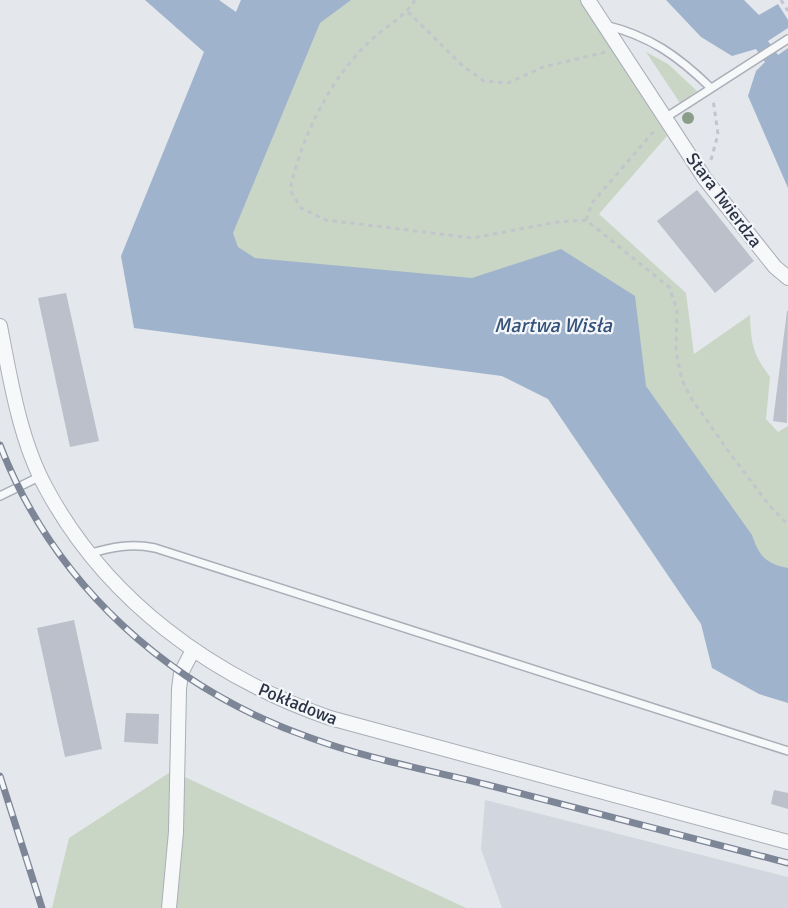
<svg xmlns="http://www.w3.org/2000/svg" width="788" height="908" font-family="Signika,sans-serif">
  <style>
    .built { fill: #d2d6de }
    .green { fill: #c9d6c5 }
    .water { fill: #9fb4cc }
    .building { fill: #bbc0ca }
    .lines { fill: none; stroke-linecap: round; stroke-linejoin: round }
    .service-casing { stroke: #a9aeb7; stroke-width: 10 }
    .minor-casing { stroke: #a9aeb7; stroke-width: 16 }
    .path { stroke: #c2c5cb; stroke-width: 3; stroke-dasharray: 4.5 4.5; stroke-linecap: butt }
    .service { stroke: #f7f8fa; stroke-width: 7 }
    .minor { stroke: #f7f8fa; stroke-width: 14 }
    .rail-casing { stroke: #7d8696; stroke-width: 7 }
    .rail { stroke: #f4f6f9; stroke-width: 4.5; stroke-dasharray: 14; stroke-linecap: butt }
    .tree { fill: #899d89 }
    .labels { text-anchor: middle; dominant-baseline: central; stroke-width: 4.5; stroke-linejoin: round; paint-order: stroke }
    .street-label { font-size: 18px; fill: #2b3445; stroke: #f4f6f9 }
    .water-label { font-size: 20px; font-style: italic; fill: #34527a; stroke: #f4f6f9 }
  </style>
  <rect width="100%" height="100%" fill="#e4e7ec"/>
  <!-- built -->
  <path class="built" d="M485,800L788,877V908H502L481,849Z"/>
  <!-- green -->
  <path class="green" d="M279,0H580L667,136L599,214L686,293L694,354L750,315C751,344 753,354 770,377L766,419L778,432L788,426V590L657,436L294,296L188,211Z
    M646,52L668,64L697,91L680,103Z
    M172,771L466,908H52L69,838Z"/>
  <!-- water -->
  <path class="water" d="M145,0H219L236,12L241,0H351L320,23L233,233L238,247L255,258L472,278L561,249L635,296L646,386L752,535C759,556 766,564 788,568V703L759,694L712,668L701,624L548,399L502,376L134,328L121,256L204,52Z
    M666,0H744L759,15L778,4L788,20V28L768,41L778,55L788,48V188L748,96L756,71L765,62L756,49L732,56L701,37Z"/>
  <!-- building -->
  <path class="building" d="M697,190L754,261L715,293L657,221Z
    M66,293L99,441L70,447L38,298Z
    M787,311H788L787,423L773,421Z
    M74,620L102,749L65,757L37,628Z
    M126,713L159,714L158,744L124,742Z
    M774,790L788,793V809L771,804Z"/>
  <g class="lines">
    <!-- service casing -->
    <g class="service-casing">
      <path id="service" d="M605,25C650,36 678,56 711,88
        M665,118L788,39
        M0,496L41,476
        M88,554C112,547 131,543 155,548L788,751"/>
    </g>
    <!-- minor casing -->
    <g class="minor-casing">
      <path id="minor" d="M588,0L705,179L775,267L788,278
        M0,326C10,378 20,441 46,488C106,600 212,677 330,718L788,842
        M169,908L176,832L179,689L181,673L193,650"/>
    </g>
    <!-- path -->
    <path class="path" d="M415,0C404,18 386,26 371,40C330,79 302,135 290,190L301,208L326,220L473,238L557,222L586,220L669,287L677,310L676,352L682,380L691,398L729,452L769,505L788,525
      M781,0L788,11
      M408,12L463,66L484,81L508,83L543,67L606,52
      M711,160L718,134L713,99
      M586,220L592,203L655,130"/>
    <!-- service -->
    <use href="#service" class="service"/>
    <!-- minor -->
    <use href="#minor" class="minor"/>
    <!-- rail casing -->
    <g class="rail-casing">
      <path id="rail" d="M0,445C54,585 170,689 311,738C368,759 429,770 488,785C588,811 688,837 788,863
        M0,776L42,908"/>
    </g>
    <!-- rail -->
    <use href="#rail" class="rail"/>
  </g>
  <!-- trees -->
  <circle class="tree" cx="688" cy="118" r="6"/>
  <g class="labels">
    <!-- street labels -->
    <g class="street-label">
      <text transform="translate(724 200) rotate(53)">Stara Twierdza</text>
      <text transform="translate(298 704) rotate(22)">Pokładowa</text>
    </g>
    <!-- water labels -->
    <g class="water-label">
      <text x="553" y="325">Martwa Wisła</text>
    </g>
  </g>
</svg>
